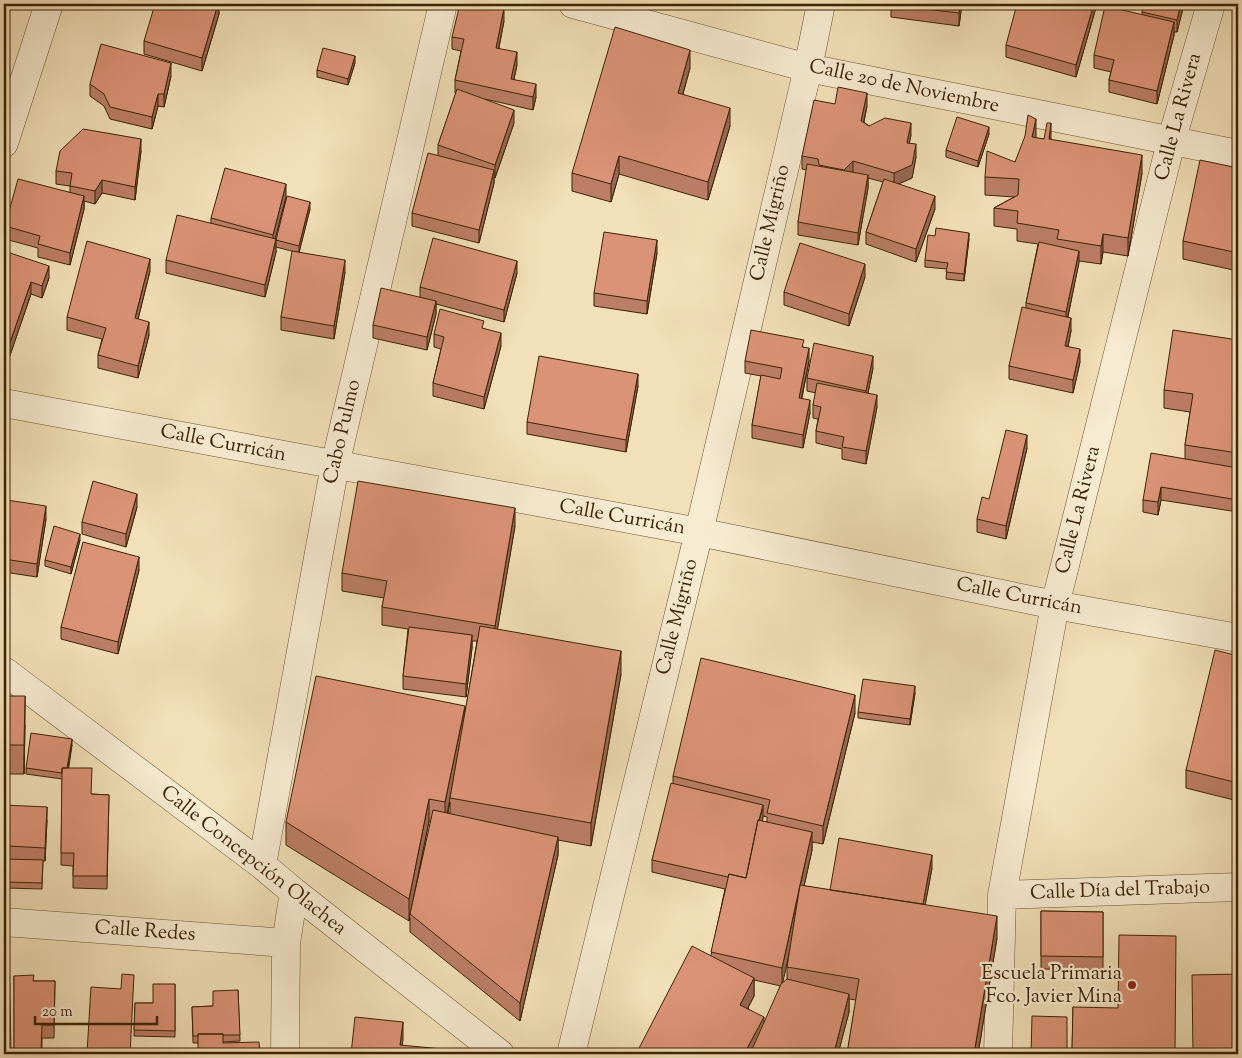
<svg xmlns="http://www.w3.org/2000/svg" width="1242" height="1058" font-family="'Sorts Mill Goudy',serif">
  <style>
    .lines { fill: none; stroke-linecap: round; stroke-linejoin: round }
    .minor-casing { stroke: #6a5231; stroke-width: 29 }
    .minor { stroke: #f7ebd1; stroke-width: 28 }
    .wall { fill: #bc7e66; stroke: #3c2304; fill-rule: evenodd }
    .shaded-wall { fill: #996753; stroke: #3c2304 }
    .building { fill: #db9377; stroke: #3c2304 }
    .poi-dot { fill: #8f2418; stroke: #f7ebd1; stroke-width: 2 }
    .labels { text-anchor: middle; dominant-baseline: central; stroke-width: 4.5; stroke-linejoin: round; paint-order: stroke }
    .street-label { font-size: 20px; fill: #3c2304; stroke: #f7ebd1 }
    .poi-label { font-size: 20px; fill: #3c2304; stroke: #f7ebd1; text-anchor: end }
  </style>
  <rect width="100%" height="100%" fill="#f2e0b8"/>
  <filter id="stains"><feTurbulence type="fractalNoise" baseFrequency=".004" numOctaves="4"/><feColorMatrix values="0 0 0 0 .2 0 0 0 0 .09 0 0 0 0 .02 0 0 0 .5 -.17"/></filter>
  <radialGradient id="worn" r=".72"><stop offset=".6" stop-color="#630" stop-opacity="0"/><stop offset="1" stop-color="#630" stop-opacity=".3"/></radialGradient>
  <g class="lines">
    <!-- minor casing -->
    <g class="minor-casing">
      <path id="minor" d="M573,4L808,68L1238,154
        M4,143L49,4
        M4,403L699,532L1055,605L1238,638
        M4,671L262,865L294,892L500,1054
        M262,865L335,465L443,4
        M1002,895L1238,887
        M4,922L286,943
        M285,1054L286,943L294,892
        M571,1054L699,532L808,68L821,4
        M998,1054L1002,895L1055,605L1171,142L1211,4"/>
    </g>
    <!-- minor -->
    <use href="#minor" class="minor"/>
  </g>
  <!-- wall -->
  <path class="wall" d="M219,4V14L202,71L144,54V41Z
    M891,4H962L959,26L891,17Z
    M1097,4L1076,77L1006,57V45Z
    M1184,4L1177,32H1174V35L1157,104L1109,92V80L1111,72L1094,68V55L1142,15V12Z
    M504,21L499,48L517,65L514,79L536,97L533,110L485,99L514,123L495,178H494V183L479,243L412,226V213L438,156V145L456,93H455V80L461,51L452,49V37Z
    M355,63L348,85L317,77V70Z
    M690,68L683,94L730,126L708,200L619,174L611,202L572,191V173Z
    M171,76L164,107L158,106L152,129L110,119L104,106L90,96V84Z
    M835,104L867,106L864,122L869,126L911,135L909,143L916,157L912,178L898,184L935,209L916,262L866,244V232L883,182L868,178V188L858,245L798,235V222L807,170L802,169V156Z
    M989,134L978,167L946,157V150Z
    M1035,138L1051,140L1142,173L1128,256L1103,252L1101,264L1079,261L1068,317L1071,331L1068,347L1080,362L1073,393L1009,379V366L1026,308V303L1038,244L1017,241V229L994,226V208L1014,197L985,195V177L1015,162Z
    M141,151L135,200L102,193L95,204L84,201V209L70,265L38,257V248L5,239V226L70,193V186L56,184V171Z
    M1238,168V271L1183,259V241Z
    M286,197L275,239H276L310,209L299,252L345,272L334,339L281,330V317L295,252L276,247V252L265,297L166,273V260L211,223V218Z
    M969,239L964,281L946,279L947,269L925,267V260Z
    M4,251L49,278L42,298L31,294L7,364L4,362Z
    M657,253L647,314L594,306V293Z
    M150,271L138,319L149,335L138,378L98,368V355L102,339L67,330V317Z
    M517,273L504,322L436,304V314L427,350L373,338V325L420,297V287Z
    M865,277L849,326L784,305V292Z
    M484,329L501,346L484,409L433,396V383L441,349L434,347V334Z
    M1238,340V512L1161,500L1158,515L1143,512V500L1185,459V445L1190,412L1164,408V390Z
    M804,347L809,361L802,398L810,413L803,448L752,438V425L761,376L745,373V361Z
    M873,368L868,393L877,407L866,464L842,459V449L816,443V431L818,419L813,418V405L816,393L807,391V378Z
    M638,386L626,452L527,434V422Z
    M1027,448L1006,539L977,532V519L989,499Z
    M137,507L126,547L82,534V522Z
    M4,519H46L37,577L4,572Z
    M515,526L497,630L621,674L591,846L558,840V855L520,1021L410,932V918L409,921L286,845V822L465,714L477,641H472V648L466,697L403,689V676L408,629L382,625V607L384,598L342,591V573ZM450,802V813H448ZM429,821L431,822L415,890Z
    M80,540L71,574L45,566V560Z
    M139,570L118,654L61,639V627Z
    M1238,656V801L1186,788V770Z
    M915,693L910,725L858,718V712Z
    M4,696L25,725L24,774H4Z
    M855,713L823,844L812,842V850L804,886L830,890L932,868L925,905L997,938L978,1054H847L856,1000L849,999V1012L838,1054H636L711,955L725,889L652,872V860L673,784V776ZM763,816L767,817V822L762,821ZM789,955L787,967V980L782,983ZM754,980L781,986L764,1024L748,1008L754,996Z
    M72,745L68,768L91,794L109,795L107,889L73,888V866L61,865L62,779L26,774V768Z
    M4,805L47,820L45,861H43L42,889L6,888V859H8L9,842H4Z
    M1041,911L1103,912V970L1041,969Z
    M14,976L34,981H55L54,1038H42V1054H14Z
    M175,984V1037L134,1036L135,1003H153Z
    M238,990L240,1041L223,1042V1043H193L192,1007L213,1006Z
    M1073,1007L1175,1054H1072Z"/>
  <!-- shaded-wall -->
  <path class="shaded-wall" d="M218,4L219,14L202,71V58Z
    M960,4H962L959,26V13Z
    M1094,4H1097L1076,77V65Z
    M1181,4H1184L1177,32V20Z
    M504,8V21L496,61V48Z
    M1174,22V35L1157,104V91Z
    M690,50V68L678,111V93Z
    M517,52V65L511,91V79Z
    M355,56V63L348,85V79Z
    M171,63V76L164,107V94Z
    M536,84V97L533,110V97Z
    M867,93V106L861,133V121Z
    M158,94V106L152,129V117Z
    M730,108V126L708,200V182Z
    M514,110V123L495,178V165Z
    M1036,119V137L1032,155V137Z
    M911,123V135L907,155V143Z
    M1051,123V141L1049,139Z
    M989,127V134L978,167V161Z
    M141,139V151L135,200V187Z
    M916,144V157L912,178L894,186V173Z
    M1142,155V173L1128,256V238Z
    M619,156V174L611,202V184Z
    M853,161V173L844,182V170Z
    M494,170V183L479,243V230Z
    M868,175V188L858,245V233Z
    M102,180V193L95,204V191Z
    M286,184V197L273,247V235Z
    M84,196V209L70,265V253Z
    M935,196V209L916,262V249Z
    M310,202V209L299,253V246Z
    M969,233V239L964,281V274Z
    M1103,234V252L1101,264V246Z
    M276,239V252L265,297V285Z
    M657,240V253L647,314V301Z
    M1079,251V263L1066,324V312Z
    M150,259V271L135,331V318Z
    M345,260V272L334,339V326Z
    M517,261V273L504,322V310Z
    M865,264V277L849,326V314Z
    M49,266V278L42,298V286Z
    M31,282V294L7,364V351Z
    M436,301V314L427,350V337Z
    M1071,318V331L1065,359V346Z
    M149,322V335L138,378V366Z
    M501,333V346L484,409V397Z
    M809,348V361L799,410V398Z
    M1080,349V362L1073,393V380Z
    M873,356V368L866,403V391Z
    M638,374V386L626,452V440Z
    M877,395V407L866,464V451Z
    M810,400V413L803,448V435Z
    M1027,435V448L1006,539V526Z
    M1161,487V500L1158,515V502Z
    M137,494V507L126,547V534Z
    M46,506V519L37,577V564Z
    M515,508V526L495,644V626Z
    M80,534V540L71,574V567Z
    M139,557V570L118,654V642Z
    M472,635V648L466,697V684Z
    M621,651V674L591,846V823Z
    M915,686V693L910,725V719Z
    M855,695V713L823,844V826Z
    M25,696V725L24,774V745Z
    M465,706V728L450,798L445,825V802Z
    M72,739V745L67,780V774Z
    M429,799V821L410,915V914L409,921V899Z
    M763,805V818L745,894V881Z
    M47,807V820L45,861V848Z
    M812,832V850L782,986V968Z
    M558,837V855L520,1021V1003Z
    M932,855V868L922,922V910Z
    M997,916V938L978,1054H974Z
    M754,978V996L740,1023V1005Z
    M849,994V1012L838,1054H834Z
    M764,1017V1035L754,1054H744Z
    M403,1022V1040L401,1054L400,1045Z"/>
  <!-- building -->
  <path class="building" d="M155,4H218L202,58L144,41Z
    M460,4H486L504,8L496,48L517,52L511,79L536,84L533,97L455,80L464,39L452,37Z
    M891,4H960L959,13L891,5Z
    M1017,4H1094L1076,65L1006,45Z
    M1143,4H1181L1177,20L1142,12Z
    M1105,6L1174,22L1157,91L1109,80L1114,60L1094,55Z
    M615,27L690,50L678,93L730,108L708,182L619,156L611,184L572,173Z
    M101,44L171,63L164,94H158L152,117L110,107L104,94L90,84Z
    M323,48L355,56L348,79L317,70Z
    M838,87L867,93L861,121L869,126L885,118L911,123L907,143L916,144L912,165L894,173L853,161L844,170L819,165L818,159L802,156L814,100L835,104Z
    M457,89L514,110L495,165L438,145Z
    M1028,115L1036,119L1032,137L1044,139L1047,123H1051L1049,139L1142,155L1128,238L1103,234L1101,246L1057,239L1059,230L1017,223L1018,211L994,208L1018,195L1019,179L985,177L987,151L1015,162L1025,136Z
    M957,117L989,127L978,161L946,150Z
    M83,129L141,139L135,187L102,180L95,191L70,186L72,173L56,171L60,151Z
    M428,153L494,170L479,230L412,213Z
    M1200,160L1238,168V253L1183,241Z
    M807,164L868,175L858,233L798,222Z
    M225,168L286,184L273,235L211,218Z
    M18,179L84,196L70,253L38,244L40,236L5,226Z
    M884,179L935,196L916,249L866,232Z
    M287,196L310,202L299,246L276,240Z
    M177,215L276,239L265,285L166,260Z
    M936,228L969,233L964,274L946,272L948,263L925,260L928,235L935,236Z
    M604,232L657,240L647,301L594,293Z
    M433,238L517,261L504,310L420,287Z
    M87,241L150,259L135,318L149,322L138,366L98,355L106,328L67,317Z
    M1039,242L1079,251L1066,312L1026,303Z
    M800,243L865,264L849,314L784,292Z
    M4,251L49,266L42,286L31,282L7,351L4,350Z
    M292,251L345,260L334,326L281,317Z
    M381,288L436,301L427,337L373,325Z
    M1022,307L1071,318L1065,346L1080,349L1073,380L1009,366Z
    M440,309L484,321L482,328L501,333L484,397L433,383L444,337L434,334Z
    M751,330L804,340L802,347L809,348L799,398L810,400L803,435L752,425L761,375L780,379L782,368L745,361Z
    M1173,330L1238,340V453L1185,445L1193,394L1164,390Z
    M814,343L873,356L866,391L807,378Z
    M539,356L638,374L626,440L527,422Z
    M817,383L877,395L866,451L842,447L844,437L816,431L821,407L813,405Z
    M1006,430L1027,435L1006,526L977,519L982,497L989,499Z
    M1151,453L1238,468V500L1161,487L1158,502L1143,500Z
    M93,481L137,494L126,534L82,522Z
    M358,481L515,508L495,626L382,607L387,581L342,573Z
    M7,500L46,506L37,564L4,559V519Z
    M54,526L80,534L71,567L45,560Z
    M83,542L139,557L118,642L61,627Z
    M480,626L621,651L591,823L450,798Z
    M409,627L472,635L466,684L403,676Z
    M1215,650L1238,656V783L1186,770Z
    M701,658L855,695L823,826L767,813L770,800L673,776Z
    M316,676L465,706L445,802L429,799L409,899L286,822Z
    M863,679L915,686L910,719L858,712Z
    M4,696H25L24,745H4Z
    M31,733L72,739L67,768H62V773L26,768Z
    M62,768H92L91,794L109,795L107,876H73L74,853H61Z
    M671,783L763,805L759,820H758L746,878L729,874L728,877L652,860Z
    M4,805L47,807L45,848L8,846L9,830L4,829Z
    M433,810L558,837L520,1003L410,914Z
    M758,820L812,832L800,885L782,968L711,952L729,874L746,878Z
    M839,838L932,855L923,904L830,890Z
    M6,859L43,860L42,883L6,882Z
    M800,885L997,916L974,1054H847L859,979L787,967Z
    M1041,911L1103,912V957L1041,956Z
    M1119,935L1176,936L1175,1054H1108V1049H1072L1073,1007L1118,1008Z
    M4,945H9L11,1054H4Z
    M692,946L754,978L740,1005L764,1017L744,1054H636Z
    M122,974L134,975L130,1054L87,1053L91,987L121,989Z
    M1238,974V1054H1193L1192,975Z
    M34,975L33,981H55L54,1025H42L41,1050L14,1049V976Z
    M787,979L849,994L834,1053L826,1051L825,1054H750L781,984Z
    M153,984H175V1031L134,1030L135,1003H153Z
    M238,990L240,1035H223V1034H198V1036H193L192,1007L213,1006V991Z
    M1032,1016L1067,1017V1054H1031Z
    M355,1017L403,1022L400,1045L442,1049L441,1054H351Z
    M198,1034H223V1043L259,1042L260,1054H198Z"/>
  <!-- markers -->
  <circle class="poi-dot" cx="1132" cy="985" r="5"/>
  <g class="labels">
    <!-- street labels -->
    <g class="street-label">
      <text transform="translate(904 87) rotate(12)">Calle 20 de Noviembre</text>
      <text transform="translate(1179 117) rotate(-75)">Calle La Rivera</text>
      <text transform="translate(771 223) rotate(-77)">Calle Migriño</text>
      <text transform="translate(343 432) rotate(-77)">Cabo Pulmo</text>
      <text transform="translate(223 444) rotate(11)">Calle Curricán</text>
      <text transform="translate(1079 510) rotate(-76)">Calle La Rivera</text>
      <text transform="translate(622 518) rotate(10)">Calle Curricán</text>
      <text transform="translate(1019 597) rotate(11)">Calle Curricán</text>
      <text transform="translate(678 617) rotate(-76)">Calle Migriño</text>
      <text transform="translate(253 861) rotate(38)">Calle Concepción Olachea</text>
      <text transform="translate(1120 891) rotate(-2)">Calle Día del Trabajo</text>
      <text transform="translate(145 932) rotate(4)">Calle Redes</text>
    </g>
    <!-- poi labels -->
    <g class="poi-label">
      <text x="1122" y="974">Escuela Primaria<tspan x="1122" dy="23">Fco. Javier Mina</tspan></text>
    </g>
  </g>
  <!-- margin -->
  <rect width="1242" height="1058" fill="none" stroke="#f2e0b8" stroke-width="20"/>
  <rect x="5" y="5" width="1232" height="1048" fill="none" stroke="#3c2304" stroke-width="2.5"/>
  <rect x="10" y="10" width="1222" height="1038" fill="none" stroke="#3c2304"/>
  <!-- scale -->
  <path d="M35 1016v8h122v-8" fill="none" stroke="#3c2304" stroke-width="2.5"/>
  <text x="42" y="1016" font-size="15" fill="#3c2304" stroke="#f7ebd1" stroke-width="4" paint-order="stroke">20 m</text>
  <rect width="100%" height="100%" filter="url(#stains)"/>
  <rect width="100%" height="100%" fill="url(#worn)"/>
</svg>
